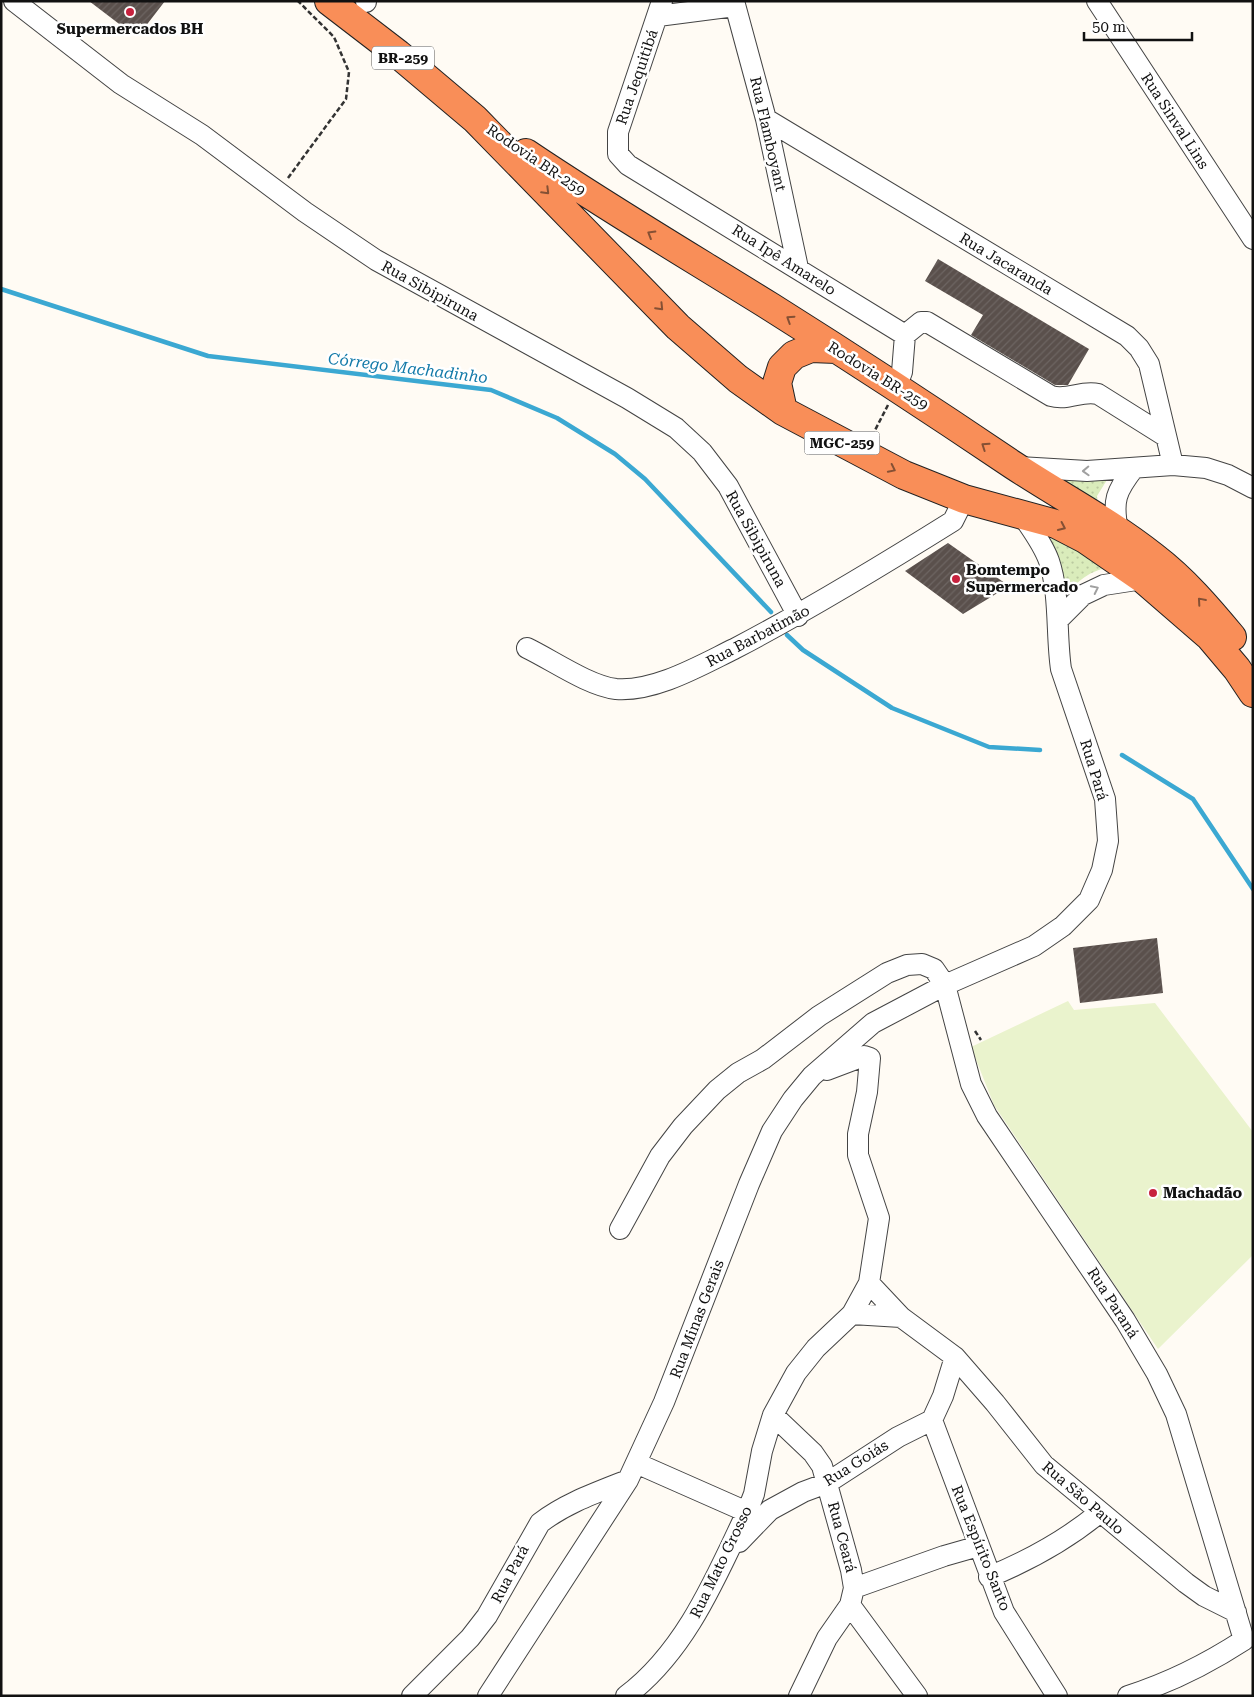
<svg xmlns="http://www.w3.org/2000/svg" width="1254" height="1697" font-family="'Roboto Serif',serif">
  <style>
    .grass { fill: url(#grass-dots) }
    .pitch { fill: #eaf3cd }
    .lines { fill: none; stroke-linecap: round; stroke-linejoin: round }
    .stream { stroke: #3ba8d2; stroke-width: 4.5 }
    .building { fill: url(#building-hatch) }
    .minor-casing { stroke: #444; stroke-width: 22 }
    .highway-casing { stroke: #222; stroke-width: 30 }
    .path { stroke: #333; stroke-width: 2.5; stroke-dasharray: 5 2.5; stroke-linecap: butt }
    .minor { stroke: #fff; stroke-width: 20 }
    .highway { stroke: #f98e58; stroke-width: 28 }
    .oneway { stroke: #855034 }
    .oneway2 { stroke: #a0a0a0 }
    .poi-dot { fill: #c7223e; stroke: #fff; stroke-width: 2 }
    .labels { text-anchor: middle; dominant-baseline: central; stroke-width: 5; stroke-linejoin: round; paint-order: stroke }
    .shield { fill: #fff; stroke: #585858; stroke-width: 1 }
    .shield-label { font-size: 14px; font-weight: bold; fill: #111 }
    .poi-label { font-size: 15px; font-weight: bold; fill: #111; stroke: #fff; text-anchor: start }
    .street-label { font-size: 15px; fill: #111; stroke: #fff }
    .water-label { font-size: 16px; font-style: italic; fill: #137aa9; stroke: #fff }
  </style>
  <defs>
    <pattern id="grass-dots" width="8" height="8" patternUnits="userSpaceOnUse" patternTransform="scale(1.25)"><rect width="8" height="8" fill="#daecbb"/><path d="M2 2h.1M6 6h.1" fill="none" stroke="#bac9a0" stroke-width="1.8" stroke-linecap="round"/></pattern>
    <pattern id="building-hatch" width="6" height="6" patternUnits="userSpaceOnUse" patternTransform="scale(1.25)"><rect width="6" height="6" fill="#5a504c"/><path d="M-1 1l2-2M0 6l6-6M5 7l2-2" fill="none" stroke="#6d6562"/></pattern>
  </defs>
  <rect width="100%" height="100%" fill="#fffbf4"/>
  <!-- grass -->
  <path class="grass" d="M1110,475L1097,496L1098,506L1055,480L1091,481Z
    M1050,532L1114,567C1089,569 1077,582 1061,600Z"/>
  <!-- pitch -->
  <path class="pitch" d="M1068,1001L1074,1010L1155,1003L1253,1132V1255L1158,1349L994,1105L971,1047Z"/>
  <g class="lines">
    <!-- stream -->
    <path class="stream" d="M1,289L208,356L491,390L557,418L615,454L645,479L771,612
      M787,635L803,650L892,708L989,747L1040,750
      M1122,755L1193,799L1253,889"/>
  </g>
  <!-- building -->
  <path class="building" d="M89,1H165L145,27L140,23L131,33Z
    M938,259L1089,349L1068,385H1055L971,335L983,315L925,281Z
    M948,543L1009,586L963,614L905,571Z
    M1157,938L1163,993L1080,1003L1073,948Z"/>
  <g class="lines">
    <!-- minor casing -->
    <g class="minor-casing">
      <path id="minor" d="M14,1L121,84L202,135L305,212L376,260L627,398L676,428L702,452L728,486L798,616
        M366,1V2
        M662,1L618,132V154L628,165L905,335L902,372L896,388
        M734,1L766,119L798,268
        M1097,1L1253,239
        M658,16L735,6
        M766,119L1127,336L1139,348L1149,364L1173,465
        M905,335L921,322H927L1051,396C1068,401 1081,390 1098,394L1165,436
        M1019,467L1087,471L1173,465L1206,468L1228,475L1253,488
        M1118,530C1112,501 1116,491 1134,468
        M1058,620L1083,595L1104,585L1143,579
        M527,648C552,660 589,686 616,689C655,692 701,665 734,649C809,610 881,566 953,521L964,499
        M620,1229L660,1156L683,1126L717,1090L738,1073L763,1059L819,1016L887,973L907,965L922,964L934,969L945,985L971,1084L987,1116L1125,1320L1157,1374L1176,1414L1244,1640
        M869,1283L901,1317L955,1357L995,1403L1044,1465L1186,1583L1204,1596L1236,1612
        M852,1314L901,1317
        M773,1415L813,1453L822,1466L851,1570L854,1588L850,1605L827,1638L799,1696
        M932,1420L1004,1612L1057,1696
        M636,1463L747,1512
        M739,1542L770,1510L803,1492L827,1483L898,1437L932,1420L943,1396L955,1357
        M989,1577C1030,1560 1065,1541 1099,1513
        M854,1588L944,1556L979,1546
        M850,1605L917,1696
        M412,1696L470,1638L487,1616L540,1523C566,1503 598,1492 628,1480
        M488,1696L628,1480L664,1402L749,1184L772,1131L793,1099L812,1076L873,1023L945,985L1034,946L1063,926L1089,900L1102,870L1108,841L1105,799L1061,669C1056,636 1060,593 1049,561C1043,544 1032,530 1022,515
        M626,1696C686,1651 716,1577 747,1512L754,1494L762,1451L773,1415L796,1373L816,1348L852,1314L869,1283L879,1218L858,1155V1134L867,1092L870,1058L864,1056L827,1070
        M1128,1696C1169,1683 1207,1664 1244,1640"/>
    </g>
    <!-- highway casing -->
    <g class="highway-casing">
      <path id="highway" d="M329,1L398,54L475,119L678,327L738,379L783,411L904,475L964,499L1056,524L1085,539L1143,579L1210,637L1237,669L1253,693
        M526,153C606,207 689,256 771,307C852,358 933,411 1013,465C1060,496 1110,522 1154,557C1184,580 1208,608 1232,637
        M783,411L777,383L782,367L794,355L811,348L836,349"/>
    </g>
    <!-- path -->
    <path class="path" d="M288,178L346,99L349,72L334,37L298,1
      M872,436L888,405
      M975,1031L981,1040"/>
    <!-- minor -->
    <use href="#minor" class="minor"/>
    <!-- highway -->
    <use href="#highway" class="highway"/>
  </g>
  <!-- one-way arrows -->
  <defs><path id="oneway-chevron" d="M-2-3.5L2.5 0L-2 3.5" fill="none" stroke-width="1.6" stroke-linecap="round" stroke-linejoin="round" transform="scale(1.25)"/></defs>
  <g class="oneway">
    <use href="#oneway-chevron" transform="translate(546 191) rotate(45)"/>
    <use href="#oneway-chevron" transform="translate(651 234) rotate(-149)"/>
    <use href="#oneway-chevron" transform="translate(660 307) rotate(46)"/>
    <use href="#oneway-chevron" transform="translate(790 319) rotate(-147)"/>
    <use href="#oneway-chevron" transform="translate(985 446) rotate(-146)"/>
    <use href="#oneway-chevron" transform="translate(892 469) rotate(26)"/>
    <use href="#oneway-chevron" transform="translate(1062 527) rotate(25)"/>
    <use href="#oneway-chevron" transform="translate(1201 601) rotate(-131)"/>
  </g>
  <g class="oneway2">
    <use href="#oneway-chevron" transform="translate(1086 471) rotate(178)"/>
    <use href="#oneway-chevron" transform="translate(1095 589) rotate(-26)"/>
  </g>
  <!-- markers -->
  <g class="poi-dot">
    <circle cx="130" cy="12" r="5"/>
    <circle cx="956" cy="579" r="5"/>
    <circle cx="1153" cy="1193" r="5"/>
  </g>
  <g class="labels">
    <!-- shield labels -->
    <g class="shield">
      <rect x="372" y="46.5" width="62" height="23" rx="4"/>
      <rect x="804.5" y="431.5" width="75" height="23" rx="4"/>
    </g>
    <g class="shield-label">
      <text x="403" y="58">BR-259</text>
      <text x="842" y="443">MGC-259</text>
    </g>
    <!-- poi labels -->
    <g class="poi-label">
      <text x="130" y="29" text-anchor="middle">Supermercados BH</text>
      <text x="966" y="570">Bomtempo<tspan x="966" dy="17">Supermercado</tspan></text>
      <text x="1163" y="1193">Machadão</text>
    </g>
    <!-- street labels -->
    <g class="street-label">
      <text transform="translate(637 77) rotate(-71)">Rua Jequitibá</text>
      <text transform="translate(1175 121) rotate(57)">Rua Sinval Lins</text>
      <text transform="translate(768 134) rotate(77)">Rua Flamboyant</text>
      <text transform="translate(536 160) rotate(34)">Rodovia BR-259</text>
      <text transform="translate(784 260) rotate(32)">Rua Ipê Amarelo</text>
      <text transform="translate(1006 264) rotate(31)">Rua Jacaranda</text>
      <text transform="translate(430 291) rotate(29)">Rua Sibipiruna</text>
      <text transform="translate(878 376) rotate(32)">Rodovia BR-259</text>
      <text transform="translate(756 539) rotate(61)">Rua Sibipiruna</text>
      <text transform="translate(758 636) rotate(-28)">Rua Barbatimão</text>
      <text transform="translate(1094 770) rotate(73)">Rua Pará</text>
      <text transform="translate(1113 1303) rotate(57)">Rua Paraná</text>
      <text transform="translate(697 1319) rotate(-69)">Rua Minas Gerais</text>
      <text transform="translate(856 1463) rotate(-32)">Rua Goiás</text>
      <text transform="translate(1083 1498) rotate(41)">Rua São Paulo</text>
      <text transform="translate(842 1537) rotate(75)">Rua Ceará</text>
      <text transform="translate(981 1548) rotate(68)">Rua Espírito Santo</text>
      <text transform="translate(721 1562) rotate(-64)">Rua Mato Grosso</text>
      <text transform="translate(510 1574) rotate(-62)">Rua Pará</text>
    </g>
    <!-- water labels -->
    <g class="water-label">
      <text transform="translate(408 368) rotate(7)">Córrego Machadinho</text>
    </g>
  </g>
  <!-- border -->
  <rect width="1254" height="1697" fill="none" stroke="#111111" stroke-width="5"/>
  <!-- scale -->
  <path d="M1084 32v8h108v-8" fill="none" stroke="#111111" stroke-width="2.5"/>
  <text x="1092" y="32" font-size="15" fill="#111111" stroke="#ffffff" stroke-width="4" paint-order="stroke">50 m</text>
</svg>
